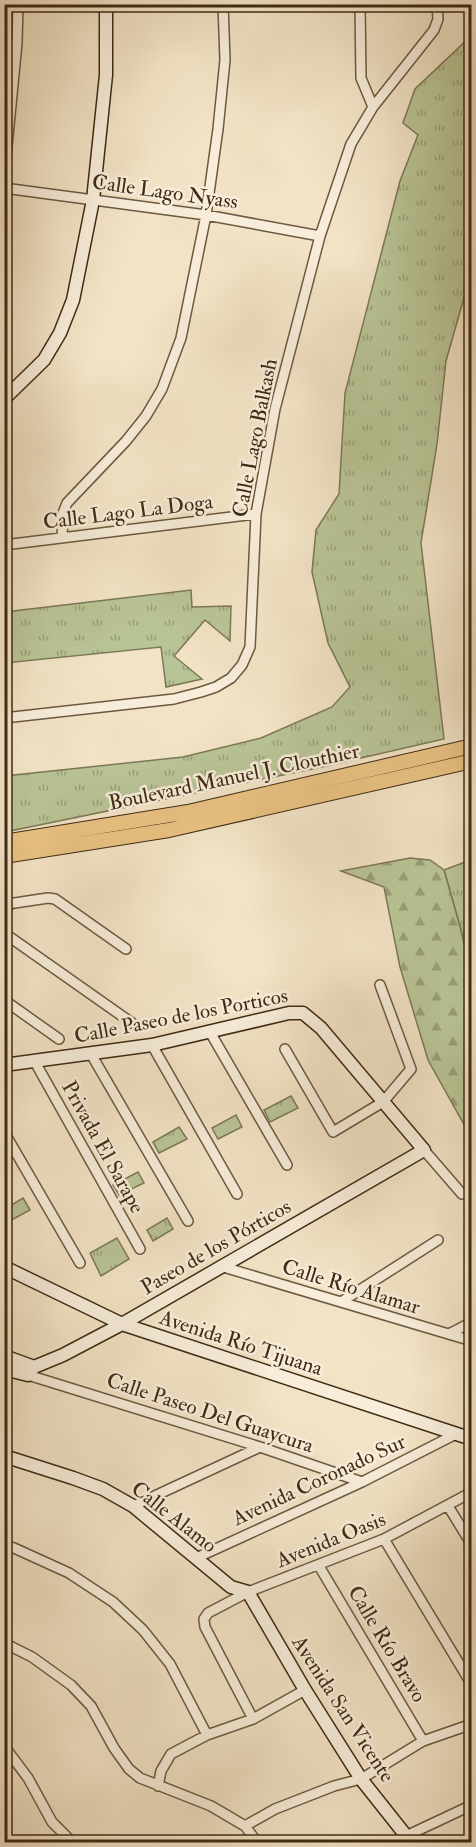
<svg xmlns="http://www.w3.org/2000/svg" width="476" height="1847" font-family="'IM FELL Double Pica',serif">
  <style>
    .grass { fill: url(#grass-tufts); stroke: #7c7855; stroke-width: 1.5 }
    .forest { fill: url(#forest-firs); stroke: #7c7855; stroke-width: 1.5 }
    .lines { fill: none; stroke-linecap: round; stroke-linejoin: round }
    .street-casing { stroke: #6c5940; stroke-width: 12 }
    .secondary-casing { stroke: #3f2b14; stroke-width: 15 }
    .primary-casing { stroke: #3f2b14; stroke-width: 16 }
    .street { stroke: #f7edda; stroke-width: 9 }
    .secondary { stroke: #f7edda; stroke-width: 12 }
    .primary { stroke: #e9c283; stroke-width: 14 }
    .labels { text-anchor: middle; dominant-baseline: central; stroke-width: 5; stroke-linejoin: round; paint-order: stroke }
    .street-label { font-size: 21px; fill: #3f2b14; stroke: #f7edda }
  </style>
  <defs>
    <pattern id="grass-tufts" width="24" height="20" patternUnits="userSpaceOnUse" patternTransform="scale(1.5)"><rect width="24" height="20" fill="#b9c496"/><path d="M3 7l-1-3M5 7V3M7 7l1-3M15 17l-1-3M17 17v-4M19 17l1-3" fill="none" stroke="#989f79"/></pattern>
    <pattern id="forest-firs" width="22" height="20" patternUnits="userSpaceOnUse" patternTransform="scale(1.5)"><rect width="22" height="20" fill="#b9c496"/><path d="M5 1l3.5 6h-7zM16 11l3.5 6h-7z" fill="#989f79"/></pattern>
  </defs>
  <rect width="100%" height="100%" fill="#f2e3c6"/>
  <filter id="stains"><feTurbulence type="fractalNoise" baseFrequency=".00333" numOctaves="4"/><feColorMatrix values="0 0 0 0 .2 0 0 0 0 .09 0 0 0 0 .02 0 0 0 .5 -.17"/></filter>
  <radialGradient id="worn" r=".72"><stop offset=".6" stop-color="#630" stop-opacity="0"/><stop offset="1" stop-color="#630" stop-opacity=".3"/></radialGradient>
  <!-- grass -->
  <path class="grass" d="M471,36V273L446,361L437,444L421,543L444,739L322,767L5,832V776L183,757L261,738L332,707L350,687L328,643L312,572L316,530L339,494L345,393L400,181L418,135L403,123L415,89Z
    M191,590L192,607L231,606L230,641L205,620L174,656L202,679L166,687L161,647L5,663V612Z
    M471,850V976L461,930L444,870L468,861Z
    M291,1096L298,1108L270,1122L264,1110Z
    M236,1115L242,1127L218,1139L212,1128Z
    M179,1127L187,1139L159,1153L153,1142Z
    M138,1172L144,1183L119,1195L113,1185Z
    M23,1198L30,1210L6,1223L5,1209Z
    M167,1218L173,1229L153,1241L147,1230Z
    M117,1238L129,1259L101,1276L90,1253Z"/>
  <!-- forest -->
  <path class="forest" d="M410,858L430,860L444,870L461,930L471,976V1137L428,1060L400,967L384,887L341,871Z"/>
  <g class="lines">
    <!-- street casing -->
    <g class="street-casing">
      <path id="street" d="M360,4L361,78L373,107
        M4,51L17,43
        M4,177L17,43L18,4
        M4,188L206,215L320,236
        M62,538L63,513L67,503L126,441L146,416L162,389L181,338L206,215L218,129L225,60L223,4
        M4,545L256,514
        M4,718L174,699L201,692L216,687L231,678L242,665L250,647L256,514L275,409L320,236L351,144L373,107L434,30L438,19L437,4
        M8,904L48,898L55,899L126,949
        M4,933L132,1023
        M4,1000L59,1039
        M210,1032L287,1165
        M152,1045L237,1194
        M285,1049L333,1132L383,1102L411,1069L380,985
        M91,1054L188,1221
        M35,1062L140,1249
        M4,1132L80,1263
        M424,1150L462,1194
        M220,1266L472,1341
        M341,1302L438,1240
        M449,1334L472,1322
        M28,1375L260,1447L362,1482
        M133,1506L260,1447
        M448,1506L472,1545
        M384,1539L472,1685
        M4,1546L14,1548L69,1573L113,1602L143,1630L170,1664L207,1735
        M196,1558L362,1482L456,1434
        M319,1566L423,1741
        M4,1643L32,1657L71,1685L91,1706L114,1748L129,1769L140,1778L211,1806L245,1826L257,1842
        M253,1719L205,1627L204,1619L208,1613L248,1592L384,1539L472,1492
        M4,1746L28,1778L52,1822L72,1842
        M158,1786L161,1771L171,1754L207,1735L253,1719L305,1690
        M245,1826L275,1809L334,1786L361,1779L423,1741L472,1724
        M406,1836L472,1805"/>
    </g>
    <!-- secondary casing -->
    <g class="secondary-casing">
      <path id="secondary" d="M4,399L44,360L60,333L73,300L93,200L106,75V4
        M4,908L8,904
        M4,1065L152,1045L289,1013H303L321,1028L424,1150L122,1324L63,1355L34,1367L28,1375L4,1369
        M4,1267L122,1324L472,1439
        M4,1356L34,1367
        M4,1456L73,1478L103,1489L133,1506L231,1587L248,1592L305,1690L361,1779L411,1842"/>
    </g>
    <!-- primary casing -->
    <g class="primary-casing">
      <path id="primary" d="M4,842L188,812L472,746
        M4,856L169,830L472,761"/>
    </g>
    <!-- street -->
    <use href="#street" class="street"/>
    <!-- secondary -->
    <use href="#secondary" class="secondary"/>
    <!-- primary -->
    <use href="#primary" class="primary"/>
  </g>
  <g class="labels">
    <!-- street labels -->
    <g class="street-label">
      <text transform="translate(165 192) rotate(8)">Calle Lago Nyass</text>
      <text transform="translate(255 438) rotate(-79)">Calle Lago Balkash</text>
      <text transform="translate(128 512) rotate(-7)">Calle Lago La Doga</text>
      <text transform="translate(234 777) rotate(-12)">Boulevard Manuel J. Clouthier</text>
      <text transform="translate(181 1016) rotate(-11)">Calle Paseo de los Porticos</text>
      <text transform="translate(103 1147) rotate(61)">Privada El Sarape</text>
      <text transform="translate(216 1247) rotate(-30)">Paseo de los Pórticos</text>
      <text transform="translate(351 1287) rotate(17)">Calle Río Alamar</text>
      <text transform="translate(241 1343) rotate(18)">Avenida Río Tijuana</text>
      <text transform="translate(210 1413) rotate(18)">Calle Paseo Del Guaycura</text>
      <text transform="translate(319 1480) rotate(-25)">Avenida Coronado Sur</text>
      <text transform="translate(174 1517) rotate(38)">Calle Alamo</text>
      <text transform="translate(331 1540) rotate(-22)">Avenida Oasis</text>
      <text transform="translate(387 1644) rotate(59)">Calle Río Bravo</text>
      <text transform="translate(343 1709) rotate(57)">Avenida San Vicente</text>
    </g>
  </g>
  <!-- margin -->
  <rect width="476" height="1847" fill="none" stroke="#f2e3c6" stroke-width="24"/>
  <rect x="6" y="6" width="464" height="1835" fill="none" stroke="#3f2b14" stroke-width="3"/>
  <rect x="12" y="12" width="452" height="1823" fill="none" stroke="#3f2b14" stroke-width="1.5"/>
  <rect width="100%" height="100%" filter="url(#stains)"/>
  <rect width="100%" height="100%" fill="url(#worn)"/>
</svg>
